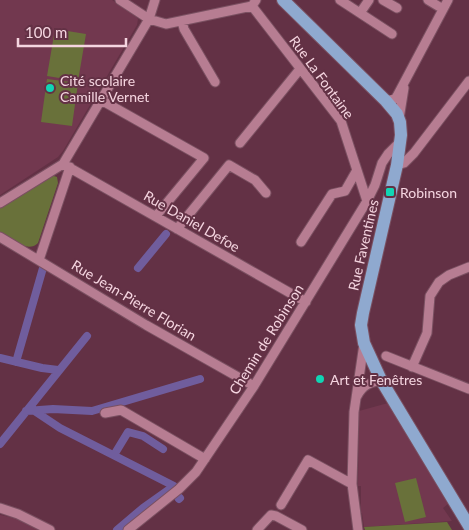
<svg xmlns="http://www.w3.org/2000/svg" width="469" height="530" font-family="Lato,sans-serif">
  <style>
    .built { fill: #72384f }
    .green { fill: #69713a }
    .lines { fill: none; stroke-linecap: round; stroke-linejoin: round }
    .canal { stroke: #705d9d; stroke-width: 8 }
    .minor-casing { stroke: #7a5061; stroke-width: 11 }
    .major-casing { stroke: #7a5061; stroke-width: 14 }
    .minor { stroke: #b77d92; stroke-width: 9 }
    .major { stroke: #8fa9cf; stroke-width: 12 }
    .poi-dot { fill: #11d5b4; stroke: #633145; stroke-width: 2 }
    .labels { text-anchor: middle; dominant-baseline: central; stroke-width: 4; stroke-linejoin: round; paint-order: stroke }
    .street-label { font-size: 14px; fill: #f5d5e0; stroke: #633145 }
    .poi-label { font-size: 14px; fill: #f5d5e0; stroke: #633145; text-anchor: start }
  </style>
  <rect width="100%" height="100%" fill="#633145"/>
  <!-- built -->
  <path class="built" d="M0,0H112L135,15L138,19L137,25L63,151L58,157L0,195Z
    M388,403L448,504L443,508L452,521L364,527L362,513H361V486H358L359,411Z
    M0,515L15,518L43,530H0Z"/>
  <!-- green -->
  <path class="green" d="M55,29L86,34L78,81L47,76Z
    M47,79L78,83L72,126L41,122Z
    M51,175L57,177L58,183L38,243C27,254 11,238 0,232V208Z
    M416,478L426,517L405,522L395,483Z
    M447,522L452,530H365L364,527Z"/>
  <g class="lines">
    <!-- canal -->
    <path class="canal" d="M138,268L166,234
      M0,358L42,368L58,370
      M16,362L43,268
      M33,410L60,428L174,486L143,508L117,530
      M26,411L53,409L92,411L200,379
      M0,444L87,336
      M114,455L128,432L143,436L163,449
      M179,499L180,498"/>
    <!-- minor casing -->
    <g class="minor-casing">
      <path id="minor" d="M120,0L149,19L166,24L252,6L256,0
        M340,0L392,34
        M383,0L397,8
        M428,0L443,9
        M252,6L341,121L367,201
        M360,13L369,0
        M182,21L184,29L215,82
        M101,100L204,158L156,216
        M386,101L395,99L397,96L448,0
        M399,119L404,88
        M240,143L300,69
        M63,164L306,302
        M397,165L404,163L414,153L469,81
        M0,203L63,164L149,19L155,0
        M177,229L229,165L255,180L266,193
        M0,237L146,325L254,386
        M301,242L332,194L345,191L357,170
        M39,260L70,167
        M386,356L469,389
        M412,367L427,333L430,296L439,282L449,275L469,267
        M357,396C363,385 369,383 381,380
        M105,413L121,410L205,459
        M281,505L308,460L352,484
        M0,508L18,514L50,530
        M128,530L179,489L196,472L254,386L367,201L375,185L382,163L388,154L400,142
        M257,530L271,515L276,516L302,530
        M358,530L352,484L354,412L364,344"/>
    </g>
    <!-- major casing -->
    <g class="major-casing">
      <path id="major" d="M283,0L386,101L397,114L400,122L401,135L397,165L363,313L361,325L364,343L381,380L469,526"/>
    </g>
    <!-- minor -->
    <use href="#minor" class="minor"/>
    <!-- major -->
    <use href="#major" class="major"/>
  </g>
  <!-- markers -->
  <g class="poi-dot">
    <circle cx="50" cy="88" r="5"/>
    <rect x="385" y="187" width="10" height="10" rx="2.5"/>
    <circle cx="320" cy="379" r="5"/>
  </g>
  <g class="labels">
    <!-- street labels -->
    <g class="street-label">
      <text transform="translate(322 77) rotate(54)">Rue La Fontaine</text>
      <text transform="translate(192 221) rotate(30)">Rue Daniel Defoe</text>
      <text transform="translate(363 245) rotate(-77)">Rue Faventines</text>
      <text transform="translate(134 300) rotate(31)">Rue Jean-Pierre Florian</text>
      <text transform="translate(266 339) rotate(-58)">Chemin de Robinson</text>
    </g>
    <!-- poi labels -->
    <g class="poi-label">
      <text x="60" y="80">Cité scolaire<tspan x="60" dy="16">Camille Vernet</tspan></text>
      <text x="400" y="192">Robinson</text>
      <text x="330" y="379">Art et Fenêtres</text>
    </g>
  </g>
  <!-- scale -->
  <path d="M18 38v8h108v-8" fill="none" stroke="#f5d5e0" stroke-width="2.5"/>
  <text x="25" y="38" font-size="15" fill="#f5d5e0" stroke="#633145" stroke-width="4" paint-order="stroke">100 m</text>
</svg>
